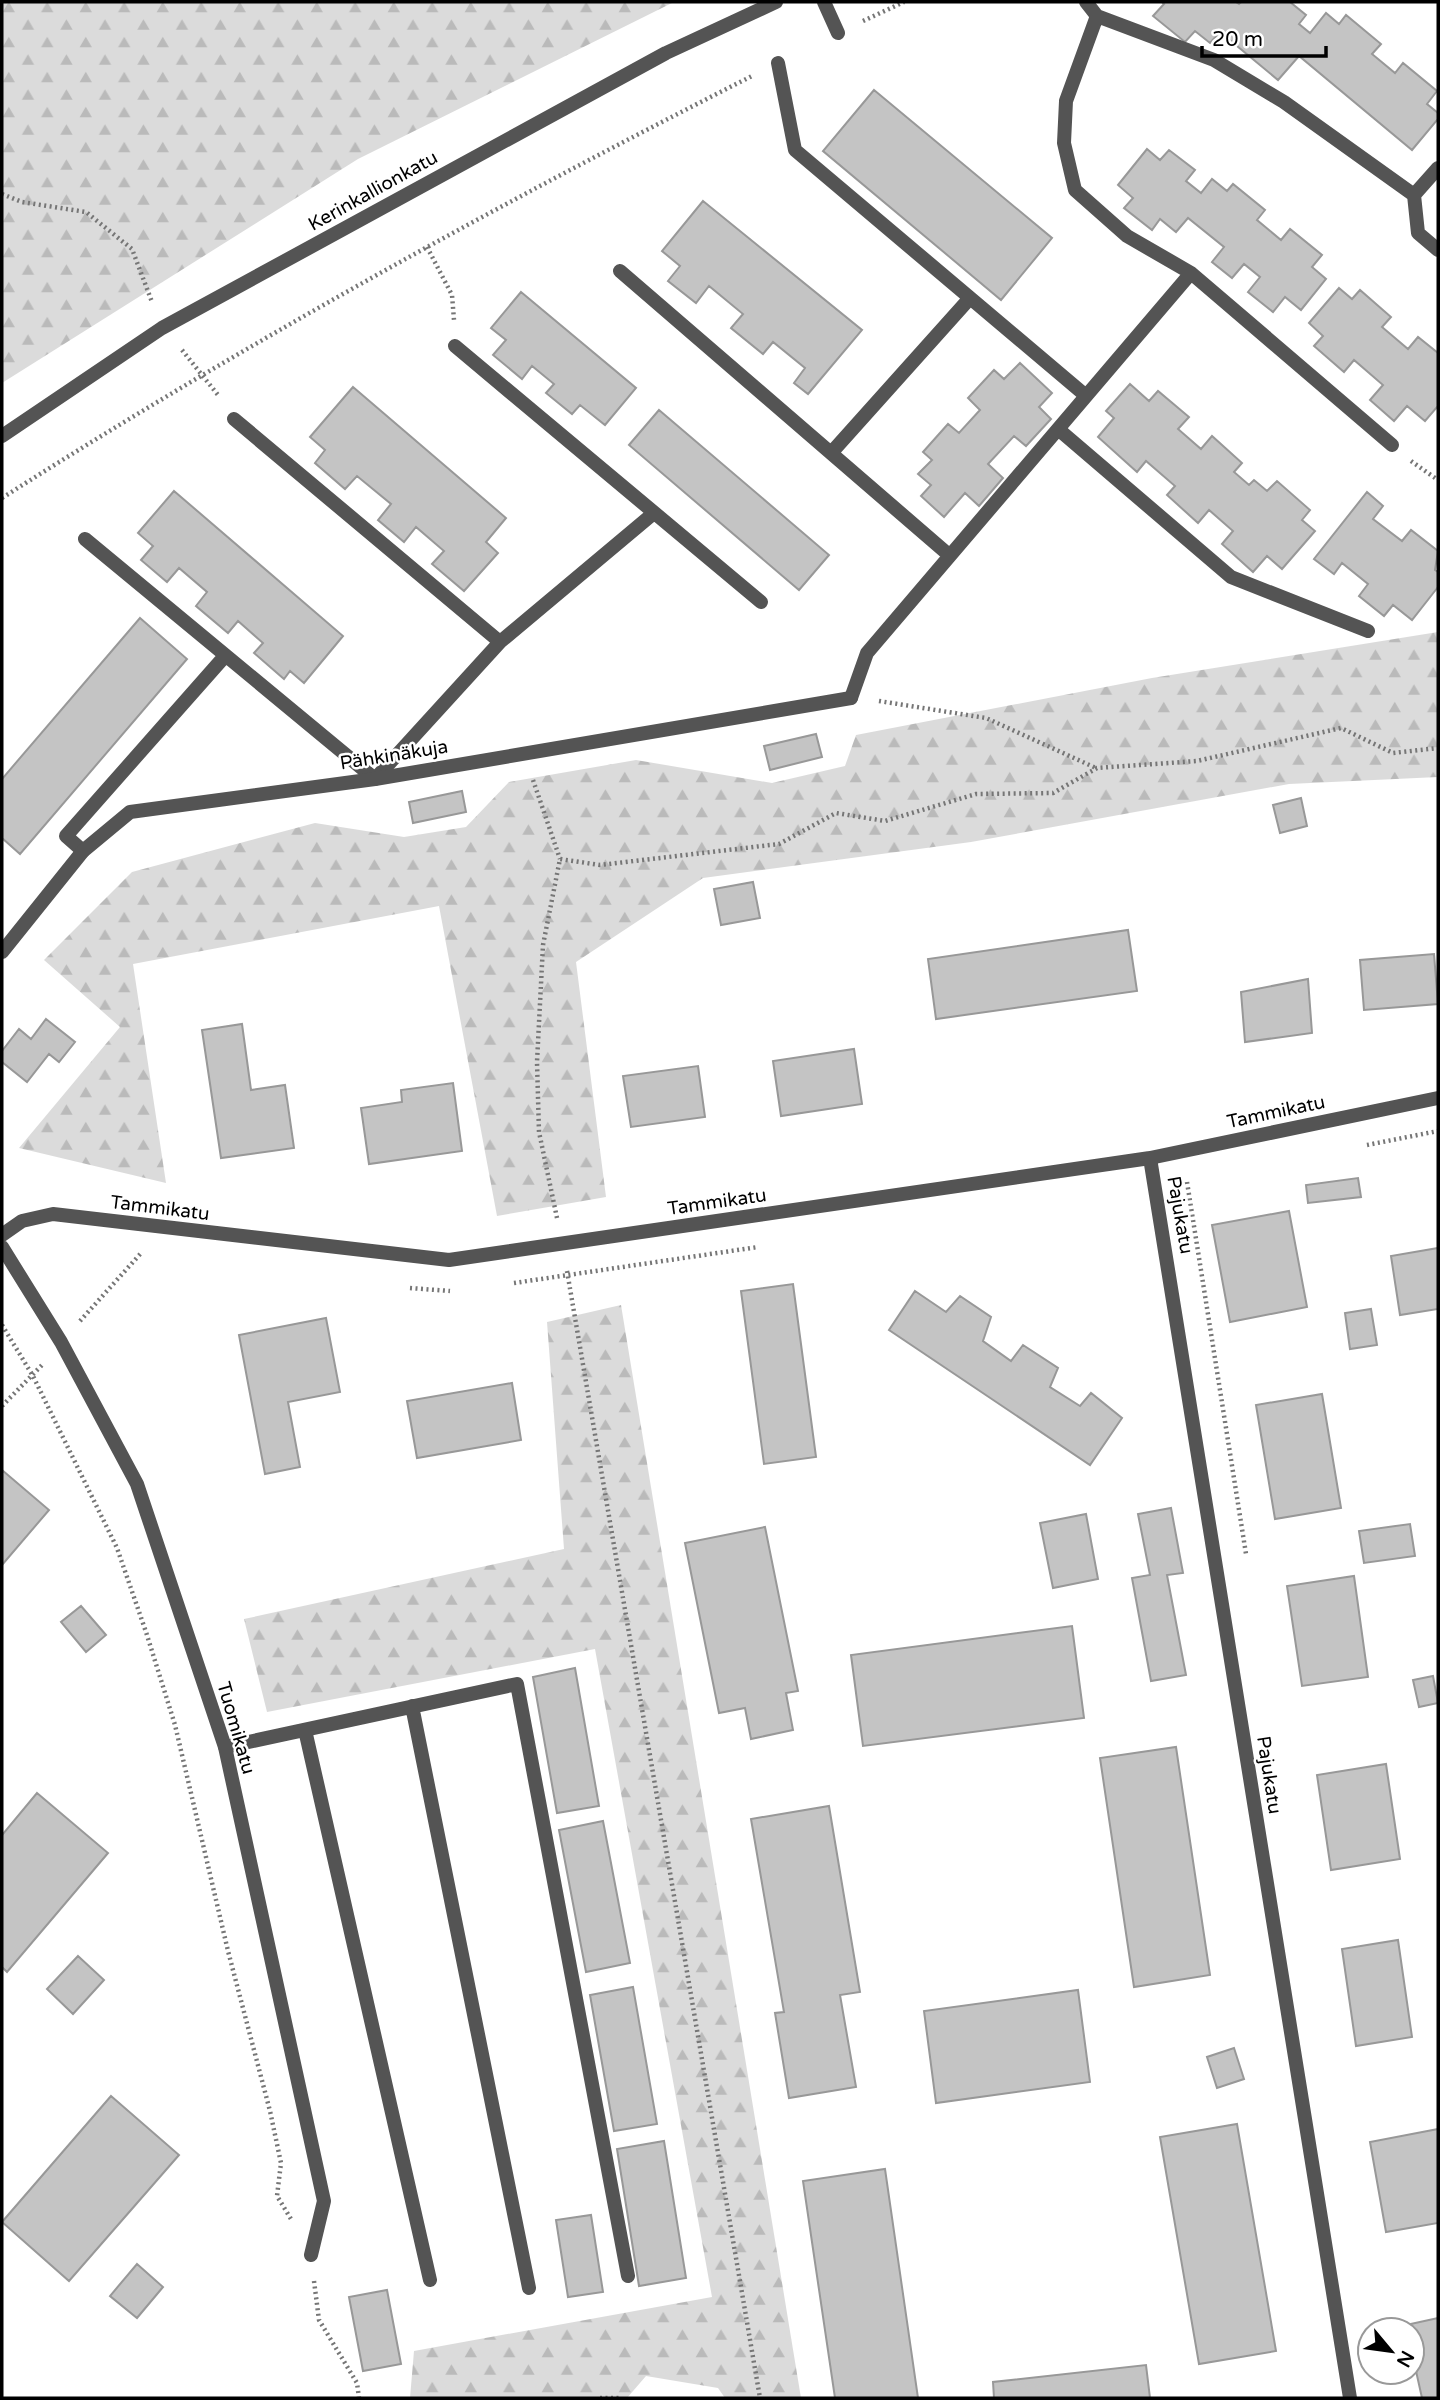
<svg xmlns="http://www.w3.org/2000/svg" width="1440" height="2400" font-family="'Varela Round',sans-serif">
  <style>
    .forest { fill: url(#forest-firs) }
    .building { fill: #c4c4c4; stroke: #989898; stroke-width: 2 }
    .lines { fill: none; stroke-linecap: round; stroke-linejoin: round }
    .path { stroke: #767676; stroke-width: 4.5; stroke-dasharray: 2 3.5; stroke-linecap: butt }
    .service { stroke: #545454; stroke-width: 14 }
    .minor { stroke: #545454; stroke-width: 14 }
    .labels { text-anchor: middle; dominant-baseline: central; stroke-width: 5; stroke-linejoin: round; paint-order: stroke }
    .street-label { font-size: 19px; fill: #000; stroke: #fff }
  </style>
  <defs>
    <pattern id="forest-firs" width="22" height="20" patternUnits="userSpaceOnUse" patternTransform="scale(1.75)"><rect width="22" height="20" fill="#dbdbdb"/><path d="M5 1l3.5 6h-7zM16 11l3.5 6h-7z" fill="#bababa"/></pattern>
  </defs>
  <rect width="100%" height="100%" fill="#fff"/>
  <!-- forest -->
  <path class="forest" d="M2,2H674L358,159L2,383Z
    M1438,632V777L1289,784L971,842L703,878L576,962L606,1197L497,1216L439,906L133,964L166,1183L19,1148L120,1027L44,960L132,872L315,823L404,837L466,827L509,782L636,760L772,783L845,766L856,735L1152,678Z
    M621,1305L801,2398H725L718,2388L646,2376L627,2398H410L414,2351L712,2297L595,1649L267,1712L244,1619L564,1549L547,1322Z"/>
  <!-- building -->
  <path class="building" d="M1162,2H1236L1239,4L1241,2H1290L1306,15L1299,24L1310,33L1326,13L1339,24L1346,15L1381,44L1372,54L1395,73L1403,63L1437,91L1427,104L1438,113V119L1412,150L1299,56L1278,80L1220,32L1210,43L1195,31L1185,42L1153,16L1164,4Z
    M874,90L1052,238L1001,300L823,151Z
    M1147,149L1160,160L1169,150L1195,170L1186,181L1201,193L1212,179L1227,191L1233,184L1265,210L1257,220L1281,240L1290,229L1322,255L1312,267L1326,279L1301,310L1285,297L1273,312L1248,292L1260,277L1244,264L1232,278L1212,262L1224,247L1188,218L1176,232L1160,219L1152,230L1124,208L1133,198L1118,185Z
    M703,201L862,330L808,394L794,383L805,368L773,342L763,354L731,328L743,314L709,286L696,303L668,281L680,266L662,251Z
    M1339,288L1352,299L1360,290L1391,317L1382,327L1408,349L1418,337L1438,353V406L1425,421L1407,406L1394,421L1370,400L1383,385L1354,360L1344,372L1314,346L1323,336L1309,323Z
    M521,292L636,388L605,425L580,405L572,414L546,393L554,384L532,366L522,379L493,355L506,340L491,328Z
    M1020,363L1052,393L1039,407L1051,419L1026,446L1014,436L988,464L1003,478L979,506L965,493L944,517L921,496L931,485L918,474L932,460L923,452L948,424L959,433L980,410L968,398L994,370L1004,379Z
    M1130,384L1149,401L1158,391L1189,417L1178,429L1201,449L1212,436L1242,463L1234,472L1249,485L1254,480L1267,491L1277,481L1310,510L1302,520L1315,531L1282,569L1267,556L1253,572L1222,544L1233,531L1209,510L1198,523L1167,495L1175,486L1146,461L1137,472L1098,437L1114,418L1106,411Z
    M353,387L506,518L486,542L498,553L464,591L432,564L444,551L416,527L404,542L378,520L391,504L357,476L345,489L315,463L325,450L310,437Z
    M659,410L829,555L799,590L629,445Z
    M174,491L343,636L304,683L290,671L284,679L254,653L263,643L238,621L228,633L196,606L207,592L179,568L167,582L141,560L153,546L138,533Z
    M1367,492L1383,506L1373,519L1402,541L1411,530L1438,551L1435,570L1438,572V587L1412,620L1393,605L1384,616L1359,596L1368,584L1342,563L1334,574L1314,559Z
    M140,618L187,659L20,854L2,838V779Z
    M816,734L822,757L770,770L764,746Z
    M462,791L466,812L413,823L409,802Z
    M1301,798L1307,826L1280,833L1273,805Z
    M753,882L760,918L721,925L714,889Z
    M1128,930L1137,991L936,1019L928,959Z
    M1434,954L1438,1004L1364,1010L1360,960Z
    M1308,979L1312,1033L1245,1042L1241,992Z
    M46,1019L75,1042L59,1062L49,1054L27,1082L2,1062V1051L19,1029L31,1039Z
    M242,1024L251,1090L285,1085L294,1148L221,1158L202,1030Z
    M854,1049L862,1104L781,1116L773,1061Z
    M698,1066L705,1117L631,1127L623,1076Z
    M453,1083L462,1151L369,1164L361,1108L402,1102L401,1090Z
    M1358,1178L1361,1197L1308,1203L1306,1185Z
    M1289,1211L1307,1307L1230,1322L1212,1225Z
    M1438,1248V1309L1400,1315L1391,1256Z
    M793,1284L816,1457L764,1464L741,1291Z
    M915,1291L946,1312L960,1296L991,1317L983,1341L1011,1361L1023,1345L1058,1368L1050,1387L1080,1406L1091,1393L1122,1418L1090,1465L889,1330Z
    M1371,1309L1377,1345L1350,1349L1345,1313Z
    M326,1318L340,1392L288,1402L300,1467L265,1474L239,1335Z
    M512,1383L521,1440L417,1458L407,1401Z
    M1322,1394L1341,1508L1275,1519L1256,1405Z
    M2,1470L49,1510L2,1565Z
    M1171,1508L1183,1573L1167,1575L1186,1675L1151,1681L1132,1578L1150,1575L1138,1514Z
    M1086,1514L1098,1579L1053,1588L1040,1523Z
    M1410,1524L1415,1556L1364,1563L1359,1531Z
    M765,1527L798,1691L786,1693L793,1730L751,1739L745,1708L719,1713L685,1543Z
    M1354,1576L1368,1677L1302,1686L1287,1586Z
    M81,1606L106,1635L86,1652L61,1622Z
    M1072,1626L1084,1718L863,1746L851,1655Z
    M575,1668L599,1806L557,1813L533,1677Z
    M1433,1676L1438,1703L1419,1707L1413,1680Z
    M1176,1747L1210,1975L1134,1987L1100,1758Z
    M1386,1764L1400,1859L1331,1870L1317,1775Z
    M37,1793L108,1853L7,1972L2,1967V1835Z
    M829,1806L860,1992L840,1995L856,2087L789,2098L775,2013L784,2012L751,1819Z
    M603,1821L630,1963L586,1972L559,1830Z
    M1398,1940L1412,2037L1356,2046L1342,1949Z
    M78,1956L104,1980L73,2014L47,1989Z
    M633,1987L657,2124L614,2131L590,1995Z
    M1078,1990L1090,2082L936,2103L924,2011Z
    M1234,2048L1244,2079L1217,2088L1207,2057Z
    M111,2096L179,2155L69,2281L2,2222Z
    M1237,2124L1276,2351L1199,2364L1160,2137Z
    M1438,2129V2223L1386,2232L1370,2142Z
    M664,2141L686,2278L639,2286L617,2149Z
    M885,2169L918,2398H835L803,2181Z
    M591,2215L603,2292L568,2297L556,2220Z
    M137,2264L163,2287L137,2318L110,2296Z
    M387,2290L401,2364L363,2371L349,2297Z
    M1438,2318V2398H1422L1412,2353V2330H1407L1406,2325Z
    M1146,2365L1150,2398H994L993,2382Z"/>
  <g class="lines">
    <!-- path -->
    <path class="path" d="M863,21L904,2
      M2,194L22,202L86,212L132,249L152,302
      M427,247L452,295L454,320
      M182,350L218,395
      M1411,461L1438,480
      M2,498C244,344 495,206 752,76
      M879,701L986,718L1096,768
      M533,780L560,859
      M1367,1145L1438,1131
      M1187,1182L1246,1554
      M557,1218L539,1132L537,1062L543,945L560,859L600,865L779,844L836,813L885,821L976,794L1053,793L1097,768L1197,761L1341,728L1393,753L1438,748
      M567,1271L760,2398
      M514,1283L758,1247
      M410,1288L450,1291
      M80,1321L142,1252
      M2,1325L33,1376L117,1548L146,1632L175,1725L228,1951L270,2111L281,2163L277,2196L291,2219
      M2,1406L42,1365
      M314,2281L319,2320L357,2383L359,2398
      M600,2398H619"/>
    <!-- service -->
    <path class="service" d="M824,2L838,33
      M1086,2L1097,16L1214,60L1284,102L1414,195L1418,233L1438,250
      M1097,16L1066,101L1064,143L1075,190L1127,236L1191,273L1392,445
      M778,63L795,150L1085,395
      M1414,195L1438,168
      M620,271L949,555
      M455,346L761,602
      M234,419L500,642
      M1058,429L1231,577L1368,631
      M832,452L970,298
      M85,539L375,779L500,642L654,513
      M851,698L867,653L1191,273
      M83,851L66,836L225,656
      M412,1706L529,2288
      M305,1730L430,2280
      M225,1747L517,1684L628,2276"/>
    <!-- minor -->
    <path class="minor" d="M2,436L162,328L666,53L776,2
      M2,952L83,851L130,812L375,779L851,698
      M1150,1158L1350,2398
      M2,1235L22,1221L53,1214L449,1260L1150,1158L1438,1098
      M2,1247L61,1342L137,1484L225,1747L324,2201L311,2255"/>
  </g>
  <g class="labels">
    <!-- street labels -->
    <g class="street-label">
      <text transform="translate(373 191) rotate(-29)">Kerinkallionkatu</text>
      <text transform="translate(394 755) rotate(-9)">Pähkinäkuja</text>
      <text transform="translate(1276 1112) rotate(-12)">Tammikatu</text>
      <text transform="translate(717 1202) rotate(-8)">Tammikatu</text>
      <text transform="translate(160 1208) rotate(7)">Tammikatu</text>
      <text transform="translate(1180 1215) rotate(80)">Pajukatu</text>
      <text transform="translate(236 1728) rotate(74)">Tuomikatu</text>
      <text transform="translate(1269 1775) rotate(81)">Pajukatu</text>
    </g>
  </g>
  <!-- border -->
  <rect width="1440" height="2400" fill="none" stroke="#000000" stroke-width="7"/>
  <!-- north arrow -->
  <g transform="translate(1391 2351) rotate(119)"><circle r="33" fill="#ffffff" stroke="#999999" stroke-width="2"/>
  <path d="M0-5L12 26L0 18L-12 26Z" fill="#000000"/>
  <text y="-10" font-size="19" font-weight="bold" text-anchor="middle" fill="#000000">N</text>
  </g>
  <!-- scale -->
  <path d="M1202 46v10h124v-10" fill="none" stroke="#000000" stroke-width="3.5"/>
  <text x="1212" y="46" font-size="21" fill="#000000" stroke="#ffffff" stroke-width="5" paint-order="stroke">20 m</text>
</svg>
